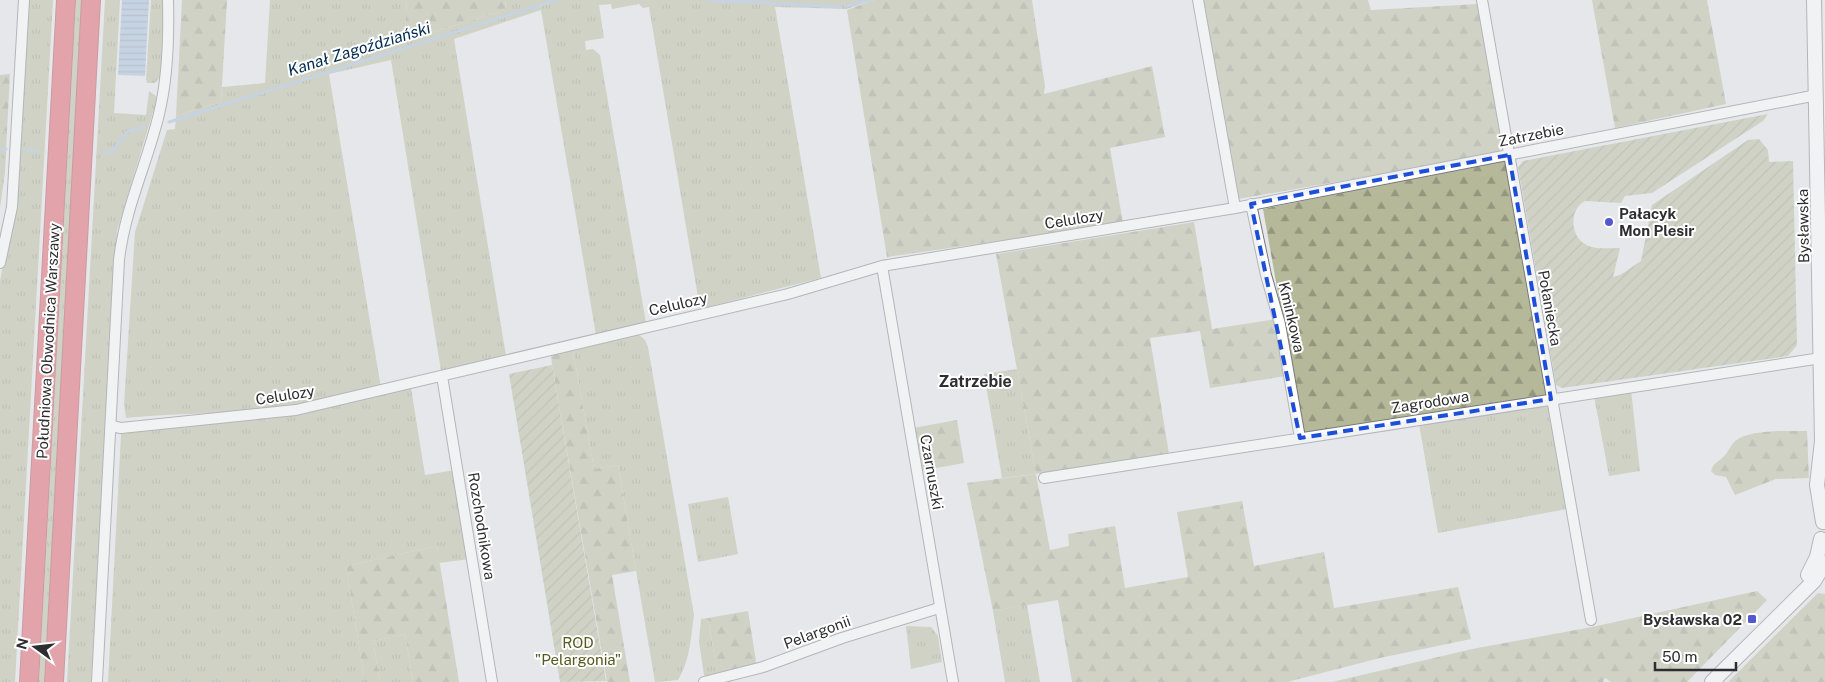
<svg xmlns="http://www.w3.org/2000/svg" width="1825" height="682" font-family="'Public Sans',sans-serif">
  <style>
    .grass { fill: url(#grass-tufts) }
    .forest { fill: url(#forest-firs) }
    .garden { fill: url(#garden-furrows) }
    .water { fill: url(#water-rules) }
    .lines { fill: none; stroke-linecap: round; stroke-linejoin: round }
    .stream { stroke: #9ebad7; stroke-width: 3 }
    .street-casing { stroke: #78797d; stroke-width: 12 }
    .secondary-casing { stroke: #78797d; stroke-width: 16 }
    .highway-casing { stroke: #a2444c; stroke-width: 20 }
    .street { stroke: #fff; stroke-width: 10 }
    .secondary { stroke: #fff; stroke-width: 14 }
    .highway { stroke: #e0505b; stroke-width: 18 }
    .marked { fill: none; stroke: #1d4ed8; stroke-width: 4; stroke-dasharray: 10 6; stroke-linejoin: round }
    .poi-dot { fill: #5358ce; stroke: #fff; stroke-width: 2 }
    .labels { text-anchor: middle; dominant-baseline: central; stroke-width: 4; stroke-linejoin: round; paint-order: stroke }
    .street-label { font-size: 15px; fill: #2e2e30; stroke: #fff }
    .poi-label { font-size: 15px; font-weight: bold; fill: #2e2e30; stroke: #fff; text-anchor: start }
    .park-label { font-size: 15px; fill: #555a1e; stroke: #fff }
    .water-label { font-size: 16px; font-style: italic; fill: #002a4f; stroke: #fff }
    .neighbourhood-label { font-size: 16px; font-weight: bold; fill: #2e2e30; stroke: #fff }
  </style>
  <defs>
    <pattern id="grass-tufts" width="24" height="20" patternUnits="userSpaceOnUse" patternTransform="scale(1.25)"><rect width="24" height="20" fill="#b5b999"/><path d="M3 7l-1-3M5 7V3M7 7l1-3M15 17l-1-3M17 17v-4M19 17l1-3" fill="none" stroke="#94977d"/></pattern>
    <pattern id="forest-firs" width="22" height="20" patternUnits="userSpaceOnUse" patternTransform="scale(1.25)"><rect width="22" height="20" fill="#b5b999"/><path d="M5 1l3.5 6h-7zM16 11l3.5 6h-7z" fill="#94977d"/></pattern>
    <pattern id="garden-furrows" width="10" height="10" patternUnits="userSpaceOnUse" patternTransform="scale(1.25)"><rect width="10" height="10" fill="#b5b999"/><path d="M-1 1l2-2M0 10L10 0M9 11l2-2" fill="none" stroke="#94977d"/></pattern>
    <pattern id="water-rules" width="6" height="5" patternUnits="userSpaceOnUse" patternTransform="scale(1.25)"><rect width="6" height="5" fill="#9ebad7"/><path d="M0 2.5h6" fill="none" stroke="#8198af"/></pattern>
  </defs>
  <rect width="100%" height="100%" fill="#e6e7eb"/>
  <!-- grass -->
  <path class="grass" d="M29,0H53L15,682H0V281L19,181Z
    M76,0H82L44,682H39Z
    M105,0H120L114,113L146,115L149,91L156,96L157,99L117,231L91,682H67Z
    M151,0H165L161,76L155,83H147L146,79Z
    M270,0H407L404,41L505,10L506,0H874L847,9L775,7L821,278L700,309L649,7L643,8L639,4L612,9L611,4L599,5L604,38L585,41L586,50L593,49L600,55L646,323L596,335L541,10L454,39L506,356L441,371L391,60L329,74L381,388C343,397 306,407 268,410C220,414 173,413 126,418L124,404L135,232L167,130L175,129L176,116L221,102L222,87L265,83Z
    M7,131L5,173L0,208V132Z
    M638,334L645,340L648,347L694,615C691,636 690,661 678,680L655,682L618,465L594,469L573,350Z
    M1017,369L1036,474L1002,478L984,374Z
    M411,388L425,475L455,470L470,559L439,563L437,546L346,566L365,682H108L121,434L207,422L299,414Z
    M1631,390L1640,471L1609,476L1594,396Z
    M1549,403L1567,509L1438,533L1419,424Z
    M728,497L738,554L698,562L688,504Z
    M1027,605L1040,682H1005L993,611Z
    M708,618L718,677H706L704,675L699,642L701,619Z
    M906,626L931,627L938,636L942,662L911,669Z
    M405,634L413,682H380L373,641Z"/>
  <!-- forest -->
  <path class="forest" d="M182,0H227L221,102L176,116Z
    M407,0H506L505,10L404,41Z
    M874,0H1032L1045,86L1044,94L1152,66L1165,137L1110,148L1123,223L887,257L847,10Z
    M1202,0H1368L1371,10L1478,4L1503,144L1497,154L1238,199Z
    M1592,0H1707L1726,104L1615,128Z
    M10,74L7,131L0,132V75Z
    M1505,160L1547,395L1303,433L1263,209Z
    M1194,222L1212,329L1276,319L1286,376L1210,388L1200,331L1150,338L1169,454L1036,474L1050,550L1069,546L1068,534L1115,526L1125,588L1188,577L1177,512L1242,501L1254,566L1324,552L1334,608L1458,587L1471,639L1380,658L1287,682H1072L1058,600L993,611L967,483L1036,474L996,254Z
    M573,350L594,469L618,465L636,571L612,575L630,682H607L552,365L551,355Z
    M957,420L964,463L920,471L913,428Z
    M1807,431L1809,478L1776,479L1735,495L1726,477L1715,475L1711,471C1713,462 1721,461 1726,454C1729,450 1731,445 1735,441C1750,429 1788,431 1807,431Z
    M437,546L459,682H413L405,634L373,641L380,682H365L346,566Z
    M1757,591L1767,600L1687,682H1611L1605,678L1603,682H1332L1472,649L1592,627Z
    M1818,593L1825,594V682H1728Z
    M748,611L757,667L718,677L708,618Z"/>
  <!-- garden -->
  <path class="garden" d="M1768,114L1763,121L1652,193L1625,196L1621,203L1585,201C1569,209 1570,236 1585,244C1594,250 1609,248 1620,248L1613,277L1620,275L1641,261L1652,205L1748,140L1759,139L1768,150L1769,162L1793,161L1797,345L1788,356L1562,388L1556,385L1518,167L1523,161Z
    M552,365L606,681L560,682L509,374Z"/>
  <!-- water -->
  <path class="water" d="M122,0H149L145,76L118,75Z"/>
  <g class="lines">
    <!-- stream -->
    <path class="stream" d="M708,0L841,7
      M846,6L870,0
      M169,122L557,0
      M0,149H6
      M24,150L38,151
      M104,153L112,152L127,132L145,127"/>
    <!-- street casing -->
    <g class="street-casing">
      <path id="street" d="M1198,0L1235,208
        M1482,0L1591,620
        M1251,204L1266,275L1280,324L1300,438
        M0,263L12,207L24,0
        M882,266L953,682
        M442,376L492,682
        M111,426L121,428L296,410L788,294L882,266L1235,208L1817,95
        M1044,478L1821,358
        M97,682L119,260C125,208 147,164 159,114C168,77 169,38 168,0
        M704,682L763,667L842,638L939,608"/>
    </g>
    <!-- secondary casing -->
    <g class="secondary-casing">
      <path id="secondary" d="M1814,0L1822,441L1817,485L1823,522
        M1808,575L1817,557L1821,539
        M1712,682L1814,581L1825,563"/>
    </g>
    <!-- highway casing -->
    <g class="highway-casing">
      <path id="highway" d="M29,682L66,0
        M54,682L91,0"/>
    </g>
    <!-- street -->
    <use href="#street" class="street"/>
    <!-- secondary -->
    <use href="#secondary" class="secondary"/>
    <!-- highway -->
    <use href="#highway" class="highway"/>
  </g>
  <!-- marked area -->
  <path d="M0 0H1825V682H0ZM1509,155L1551,399L1300,438L1251,204Z" fill="#e6e7eb" fill-opacity=".55" fill-rule="evenodd"/>
  <path class="marked" d="M1509,155L1551,399L1300,438L1251,204Z"/>
  <!-- markers -->
  <g class="poi-dot">
    <circle cx="1609" cy="222" r="5"/>
    <rect x="1747" y="614" width="10" height="10" rx="2.5"/>
  </g>
  <g class="labels">
    <!-- street labels -->
    <g class="street-label">
      <text transform="translate(1531 135) rotate(-11)">Zatrzebie</text>
      <text transform="translate(1074 219) rotate(-9)">Celulozy</text>
      <text transform="translate(1803 226) rotate(-91)">Bysławska</text>
      <text transform="translate(678 304) rotate(-13)">Celulozy</text>
      <text transform="translate(1550 308) rotate(80)">Połaniecka</text>
      <text transform="translate(1292 317) rotate(77)">Kminkowa</text>
      <text transform="translate(48 341) rotate(-87)">Południowa Obwodnica Warszawy</text>
      <text transform="translate(285 395) rotate(-9)">Celulozy</text>
      <text transform="translate(1430 402) rotate(-9)">Zagrodowa</text>
      <text transform="translate(932 472) rotate(80)">Czarnuszki</text>
      <text transform="translate(482 526) rotate(81)">Rozchodnikowa</text>
      <text transform="translate(817 632) rotate(-20)">Pelargonii</text>
    </g>
    <!-- poi labels -->
    <g class="poi-label">
      <text x="1619" y="213">Pałacyk<tspan x="1619" dy="17">Mon Plesir</tspan></text>
      <text x="1742" y="619" text-anchor="end">Bysławska 02</text>
    </g>
    <!-- park labels -->
    <g class="park-label">
      <text x="578" y="642">ROD<tspan x="578" dy="17">"Pelargonia"</tspan></text>
    </g>
    <!-- water labels -->
    <g class="water-label">
      <text transform="translate(359 49) rotate(-17)">Kanał Zagoździański</text>
    </g>
    <!-- neighbourhood labels -->
    <g class="neighbourhood-label">
      <text x="975" y="381">Zatrzebie</text>
    </g>
  </g>
  <!-- north arrow -->
  <g transform="translate(35 647) rotate(285)" stroke="#ffffff" stroke-width="4" paint-order="stroke">
  <path d="M0-4L9 19L0 12L-9 19Z" fill="#2e2e30"/>
  <text y="-8" font-size="14" font-weight="bold" text-anchor="middle" fill="#2e2e30">N</text>
  </g>
  <!-- scale -->
  <path d="M1655 662v8h81v-8" fill="none" stroke="#2e2e30" stroke-width="2.5"/>
  <text x="1662" y="662" font-size="15" fill="#2e2e30" stroke="#ffffff" stroke-width="4" paint-order="stroke">50 m</text>
</svg>
